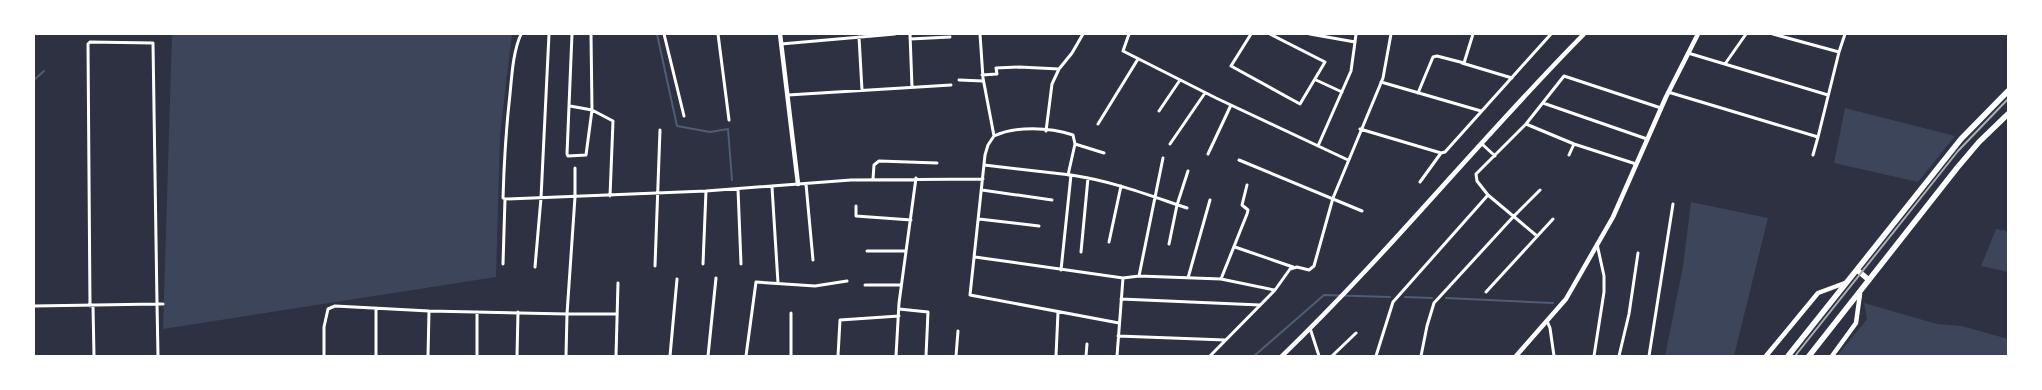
<svg xmlns="http://www.w3.org/2000/svg" width="2042" height="390" font-family="Helvetica,sans-serif">
  <style>
    .green { fill: #3c4559 }
    .lines { fill: none; stroke-linecap: round; stroke-linejoin: round }
    .stream { stroke: #4f5d75; stroke-width: 2 }
    .minor { stroke: #fff; stroke-width: 3 }
    .tertiary { stroke: #fff; stroke-width: 4.5 }
    .trunk { stroke: #fff; stroke-width: 5.5 }
    .rail { stroke: #abadb3; stroke-width: 2 }
  </style>
  <rect width="100%" height="100%" fill="#2d3142"/>
  <!-- green -->
  <path class="green" d="M172,34H512L500,135L496,277L163,329Z
    M1845,108L1955,136L1918,182L1834,163Z
    M1691,202L1768,218L1734,356H1665L1683,266Z
    M1996,229L2008,231V272L1981,266Z
    M1864,303L1937,324L1962,326L2008,339V356H1837L1867,319Z"/>
  <g class="lines">
    <!-- stream -->
    <path class="stream" d="M657,34L677,126L710,132L728,129L732,180
      M34,80L44,71
      M1405,297L1432,298
      M1446,298L1553,303
      M1254,356L1324,295L1390,297"/>
    <!-- minor -->
    <path class="minor" d="M591,34L592,110L613,121L610,196
      M664,34L684,116
      M718,34L729,120
      M910,34L912,87
      M980,34L983,78L994,136L988,145L985,155L970,295L1119,323
      M1129,34L1123,51L1216,98L1348,160
      M1251,34L1231,66L1300,104L1325,62L1270,34
      M1310,34L1355,42L1356,34
      M859,37L862,90
      M910,39L950,37
      M781,44L895,34
      M1839,52L1845,34
      M1688,53L1828,95
      M1462,63L1512,78
      M1725,64L1746,34
      M982,75L997,74L996,68L1019,67L1059,69
      M959,80L983,81
      M1316,80L1342,92
      M1381,82L1481,111
      M1668,92L1818,137L1839,52L1773,34
      M1418,93L1433,57L1437,56L1464,63L1473,34
      M788,95L951,85
      M1543,103L1647,139
      M570,106L592,110L586,155L568,156L567,154L572,34
      M1159,111L1180,80
      M1098,124L1138,59
      M1526,124L1574,144L1636,164
      M1360,129L1441,153L1445,152L1551,34
      M1046,131L1052,84L1059,69L1072,53L1083,34
      M994,136C1016,126 1049,127 1073,135L1075,144L1068,175
      M1075,144L1104,153
      M1170,144L1205,93
      M1482,144L1495,156
      M1318,146L1351,71L1355,42
      M1208,154L1231,105
      M1569,155L1574,144
      M1813,155L1818,137
      M1239,160L1362,211
      M984,165L1071,175L1061,270
      M1071,175C1112,181 1148,195 1187,208
      M873,179L874,165L879,161L937,163
      M1420,182L1441,153
      M806,184L813,260
      M772,187L778,283
      M738,189L741,264
      M982,190L1052,200
      M1488,195L1477,181L1476,174L1526,124L1564,76L1661,108
      M505,199L706,191L851,180L983,179
      M856,206V216L911,220
      M979,219L1039,226
      M1109,242L1121,186
      M1169,244L1177,205L1188,171
      M1235,247L1293,267
      M867,251H906
      M1081,252L1088,178
      M975,257L1123,278L1139,276L1221,279L1274,290
      M503,264L505,199L503,198C504,164 506,129 510,94C512,74 513,52 521,34
      M703,264L706,191
      M655,266L660,130
      M535,267L541,198L549,34
      M1139,276L1163,158
      M1188,278L1210,200
      M1221,279L1247,214L1248,210L1242,205L1247,185
      M865,285H901
      M1486,292L1553,219
      M1121,299L1260,305
      M34,306L157,304L158,356
      M90,306L88,44L90,42L153,43L157,304H163
      M93,306L94,356
      M376,308V356
      M899,309L928,312L926,356
      M477,312V356
      M1547,321L1550,328L1554,356
      M1310,328L1319,356
      M1118,336L1225,340
      M324,356V327L328,309L335,306L429,311L567,314L575,197V168
      M428,356L429,311
      M517,356L518,312
      M566,356L567,314H617
      M616,356L618,283
      M670,356L677,279
      M708,356L716,278
      M746,356L756,282L815,286L847,281
      M791,356V313
      M838,356L840,320L899,316
      M896,356L899,303L916,178
      M956,356L958,331
      M1056,356L1058,312
      M1086,356L1087,344
      M1117,356L1123,278
      M1210,356L1275,290L1290,269L1297,267L1309,270L1314,266L1333,198L1383,78L1391,34
      M1332,356L1356,333
      M1376,356L1393,302L1488,195L1537,236
      M1421,356L1427,326L1434,303L1513,217L1540,190
      M1594,356L1604,292V276L1597,244
      M1619,356L1629,314L1638,253
      M1649,356L1673,204"/>
    <!-- tertiary -->
    <path class="tertiary" d="M780,34L798,184
      M1282,356C1388,254 1480,139 1584,34
      M1516,356L1566,299L1613,217L1666,97L1698,34
      M1766,356L1818,293L1845,283
      M1832,356L1856,323L1860,294"/>
    <!-- trunk -->
    <path class="trunk" d="M1857,270L1869,280
      M1788,356L1961,139L2008,91
      M1809,356L1957,168L1979,142L2008,114"/>
    <!-- rail -->
    <path class="rail" d="M1795,356L1958,151L2008,99"/>
  </g>
  <!-- border -->
  <rect width="2042" height="390" fill="none" stroke="#ffffff" stroke-width="70"/>
</svg>
